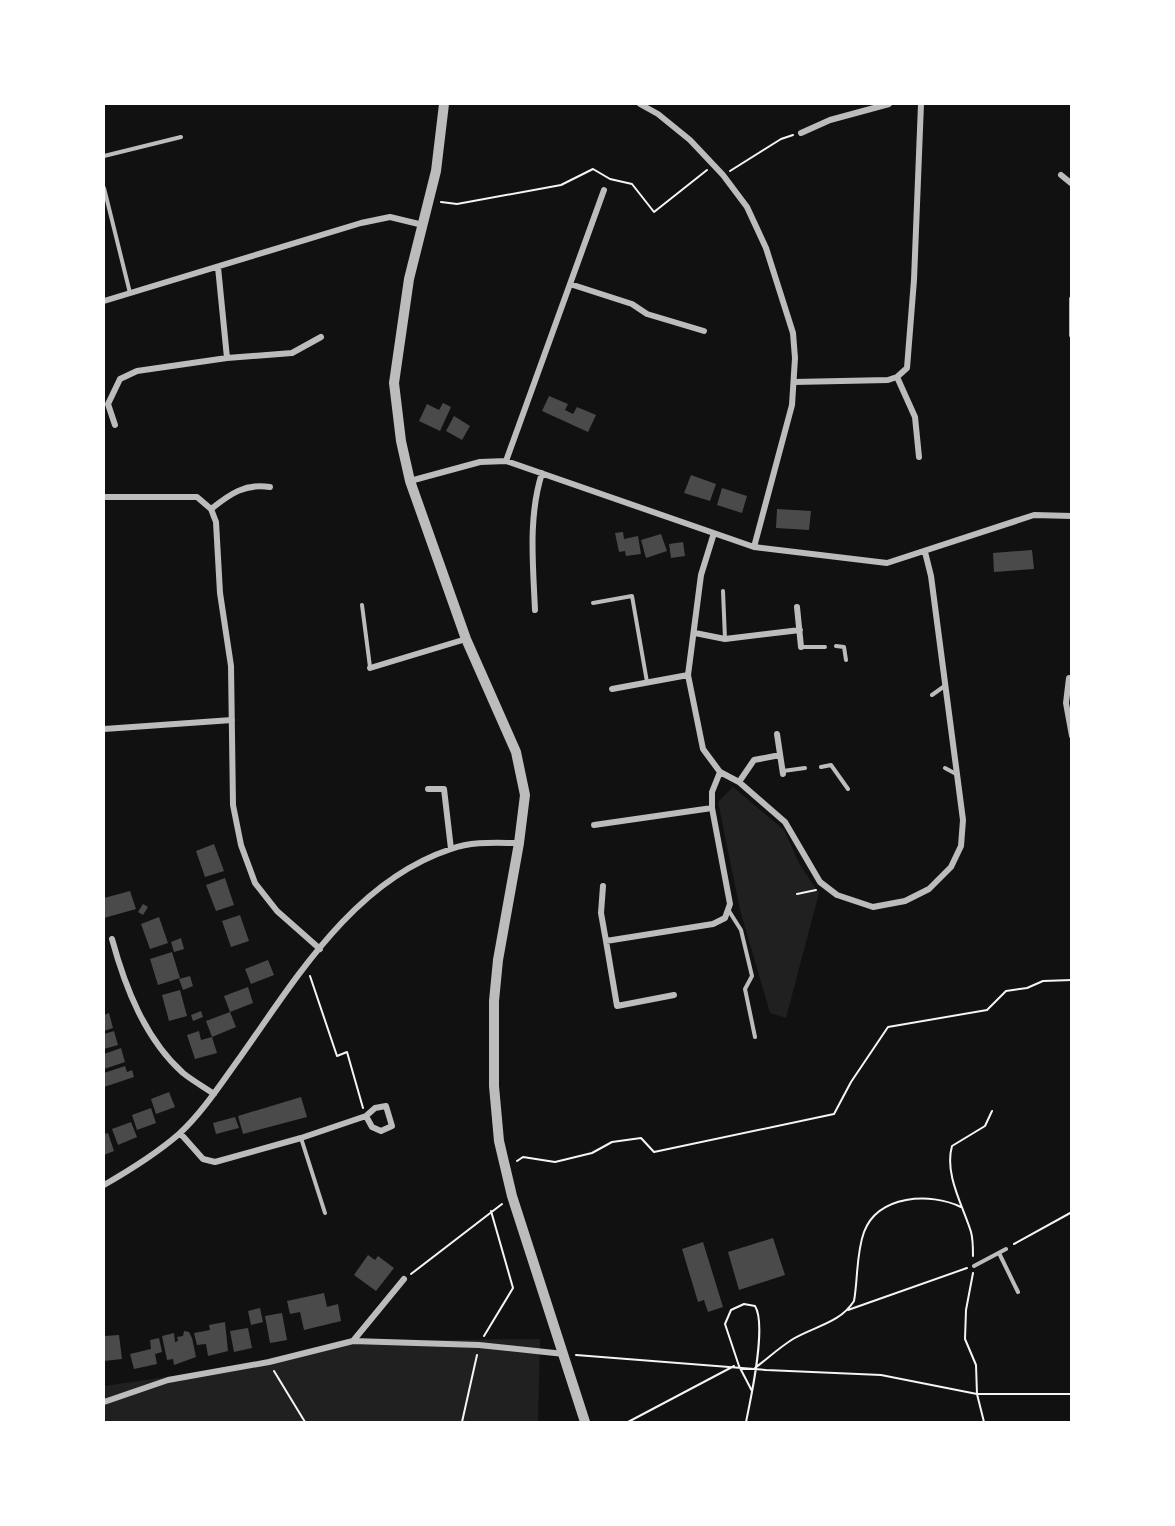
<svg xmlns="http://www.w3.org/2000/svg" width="1175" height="1526" font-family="Manrope,sans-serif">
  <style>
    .green { fill: #202020 }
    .building { fill: #4a4a4a }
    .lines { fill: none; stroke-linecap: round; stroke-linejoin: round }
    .path { stroke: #f5f5f5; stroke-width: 2 }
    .service { stroke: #bcbcbc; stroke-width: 4 }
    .minor { stroke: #bcbcbc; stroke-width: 6 }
    .tertiary { stroke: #bcbcbc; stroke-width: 10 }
  </style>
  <rect width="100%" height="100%" fill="#111"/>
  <!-- green -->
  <path class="green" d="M733,787L784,830L800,865L819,893L786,1018L770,1013L740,910L718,802Z
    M540,1339L538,1422H104V1386L269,1362L353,1341Z"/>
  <!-- building -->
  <path class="building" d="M549,396L568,404L565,410L573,414L577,407L596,415L588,432L542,411Z
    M443,403L451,407L440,431L419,421L427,404L439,410Z
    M454,416L470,426L462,440L446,431Z
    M691,475L716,484L710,501L684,493Z
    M722,488L747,496L742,513L717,505Z
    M777,509L811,511L809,530L776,528Z
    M623,532L624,539L638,536L641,554L626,556L625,551L619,552L615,533Z
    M661,534L667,551L646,558L641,540Z
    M683,542L685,556L671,558L669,544Z
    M1032,550L1034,569L994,572L993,553Z
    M214,844L224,871L205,877L196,851Z
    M225,878L234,905L216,911L206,885Z
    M130,891L136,909L104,918V898Z
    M143,904L148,907L143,915L138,912Z
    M240,915L249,941L231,947L222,921Z
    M159,917L168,943L150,949L141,924Z
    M181,938L184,949L174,952L171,942Z
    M172,952L180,978L158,985L150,959Z
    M268,960L274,975L251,984L245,969Z
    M190,976L193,986L183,990L179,979Z
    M248,987L253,1003L230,1012L224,996Z
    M180,990L187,1016L169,1021L162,995Z
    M201,1011L203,1017L193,1021L191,1015Z
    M230,1012L236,1027L212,1037L206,1021Z
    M109,1013L113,1028L104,1031V1015Z
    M114,1031L118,1045L104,1049V1034Z
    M199,1031L201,1040L212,1037L217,1053L195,1059L187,1035Z
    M121,1048L125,1062L104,1069V1054Z
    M125,1066L127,1072L132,1070L134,1077L104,1087V1073Z
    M169,1092L175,1107L156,1114L151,1099Z
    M301,1097L307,1117L243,1134L238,1116Z
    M151,1108L156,1123L137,1130L132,1115Z
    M235,1117L239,1128L216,1134L213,1123Z
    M131,1122L137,1137L118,1145L112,1129Z
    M108,1133L114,1151L104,1155V1134Z
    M773,1238L785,1275L739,1290L728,1252Z
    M703,1242L723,1307L708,1312L704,1300L698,1302L682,1249Z
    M368,1255L375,1260L378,1256L394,1268L376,1291L354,1275Z
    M324,1293L327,1307L338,1304L341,1321L304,1330L300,1312L290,1314L287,1301Z
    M260,1308L263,1322L251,1325L248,1311Z
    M282,1313L287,1340L270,1343L265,1316Z
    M225,1322L228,1351L208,1356L206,1344L197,1345L194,1333L210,1330L209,1325Z
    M248,1328L252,1348L234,1352L230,1331Z
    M184,1331L189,1332L192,1338L196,1357L174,1365L173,1359L167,1360L162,1336L174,1333L175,1342L178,1341L177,1337L183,1336Z
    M119,1335L122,1359L104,1361V1336Z
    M159,1338L162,1352L155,1354L157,1364L134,1369L130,1354L151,1349L150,1340Z"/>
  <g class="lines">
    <!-- path -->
    <path class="path" d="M730,171L781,139L793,135
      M441,202L457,204L561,185L593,169L610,179L632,184L654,212L707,170
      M797,894L816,890
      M310,976L337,1056L347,1052L363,1108
      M517,1161L523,1157L555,1162L592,1153L612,1142L641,1138L654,1152L834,1114L851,1082L888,1027L987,1010L1006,991L1027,988L1043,981L1072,980
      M1014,1244L1072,1212
      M973,1256C973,1248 973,1239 971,1232C963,1206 944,1174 952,1146L985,1126L992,1111
      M973,1273L966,1310L965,1339L976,1365L977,1394L984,1422
      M411,1274L502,1204
      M848,1310L967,1268
      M484,1336L513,1288L491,1211
      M576,1355L766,1370L881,1375L977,1394H1072
      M755,1368C768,1358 780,1347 793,1339C815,1326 840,1323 854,1301C858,1279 856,1254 864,1232C878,1195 930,1192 961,1207
      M274,1371L305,1422
      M462,1422L477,1355
      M628,1422L734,1366
      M746,1422C751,1398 767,1325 755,1306L744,1304L731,1310L725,1324L739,1366L752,1391"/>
    <!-- service -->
    <path class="service" d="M104,156L181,137
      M104,188L130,293
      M723,591L725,639
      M593,603L632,596L647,682
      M362,605L370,667
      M836,646L844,647L846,660
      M801,647H825
      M932,695L946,685
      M821,767L831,765L848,789
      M945,768L958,775
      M783,771L805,768
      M729,911L741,930L752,976L745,989L755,1037
      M301,1138L325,1213
      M999,1253L1018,1292
      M974,1266L1006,1249"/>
    <!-- minor -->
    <path class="minor" d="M640,104L658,114L690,140L723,175L747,207L766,248L793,333L795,358L792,405L754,547
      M801,133L830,120L889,104
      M1061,175L1072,184
      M570,284L604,190
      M1072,299V335
      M104,301L361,223L390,217L423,225
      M227,358L292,353L321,337
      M897,377L915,417L919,457
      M794,382L888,380L897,377L907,368L914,280L921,104
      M115,425L108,404L120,379L137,371L227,358L218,267
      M506,461L570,284L632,304L647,314L704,331
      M410,481L480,462L506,461L754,547L887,563L1034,515L1072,516
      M104,497H197L211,509L216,522L220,593L231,666L233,805L241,845L255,883L277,911L320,949
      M211,509C230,494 245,483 270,487
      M714,533L701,575L688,675L703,749L720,772L739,782L785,822L820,882L837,895L873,907L905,901L929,889L951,867L961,846L963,820L931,576L925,552
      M797,607L801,647
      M535,610C533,564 528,517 542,473
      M695,633L725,639L800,630
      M370,668L466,639
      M1069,678L1066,703L1072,736
      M612,689L688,675
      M104,729L232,720
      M777,734L783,774
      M739,782L754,760L780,755
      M428,789H444L451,849
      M594,825L712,808
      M603,886L601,913L606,941
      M112,939C125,987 145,1039 183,1073C193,1081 204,1087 214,1094
      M674,995L617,1006L606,941L713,924L725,918L730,904L712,808V792L720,772
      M180,1133L203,1159L215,1162L301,1138L366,1116L375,1108L386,1106L392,1126L381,1131L372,1127L366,1116
      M104,1185C130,1170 156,1154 179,1134C203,1112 222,1082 241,1056C297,977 354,881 451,849C473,841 496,843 519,843
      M353,1341L404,1279
      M104,1402L168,1380L269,1362L353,1341L479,1345L564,1354"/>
    <!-- tertiary -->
    <path class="tertiary" d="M444,104L436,171L409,279L394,383L401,441L410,481L466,639L516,752L525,795L519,843L498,960L494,1001V1086L499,1141L512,1196L585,1422"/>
  </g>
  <!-- border -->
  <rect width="1175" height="1526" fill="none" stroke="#ffffff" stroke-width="210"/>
</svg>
